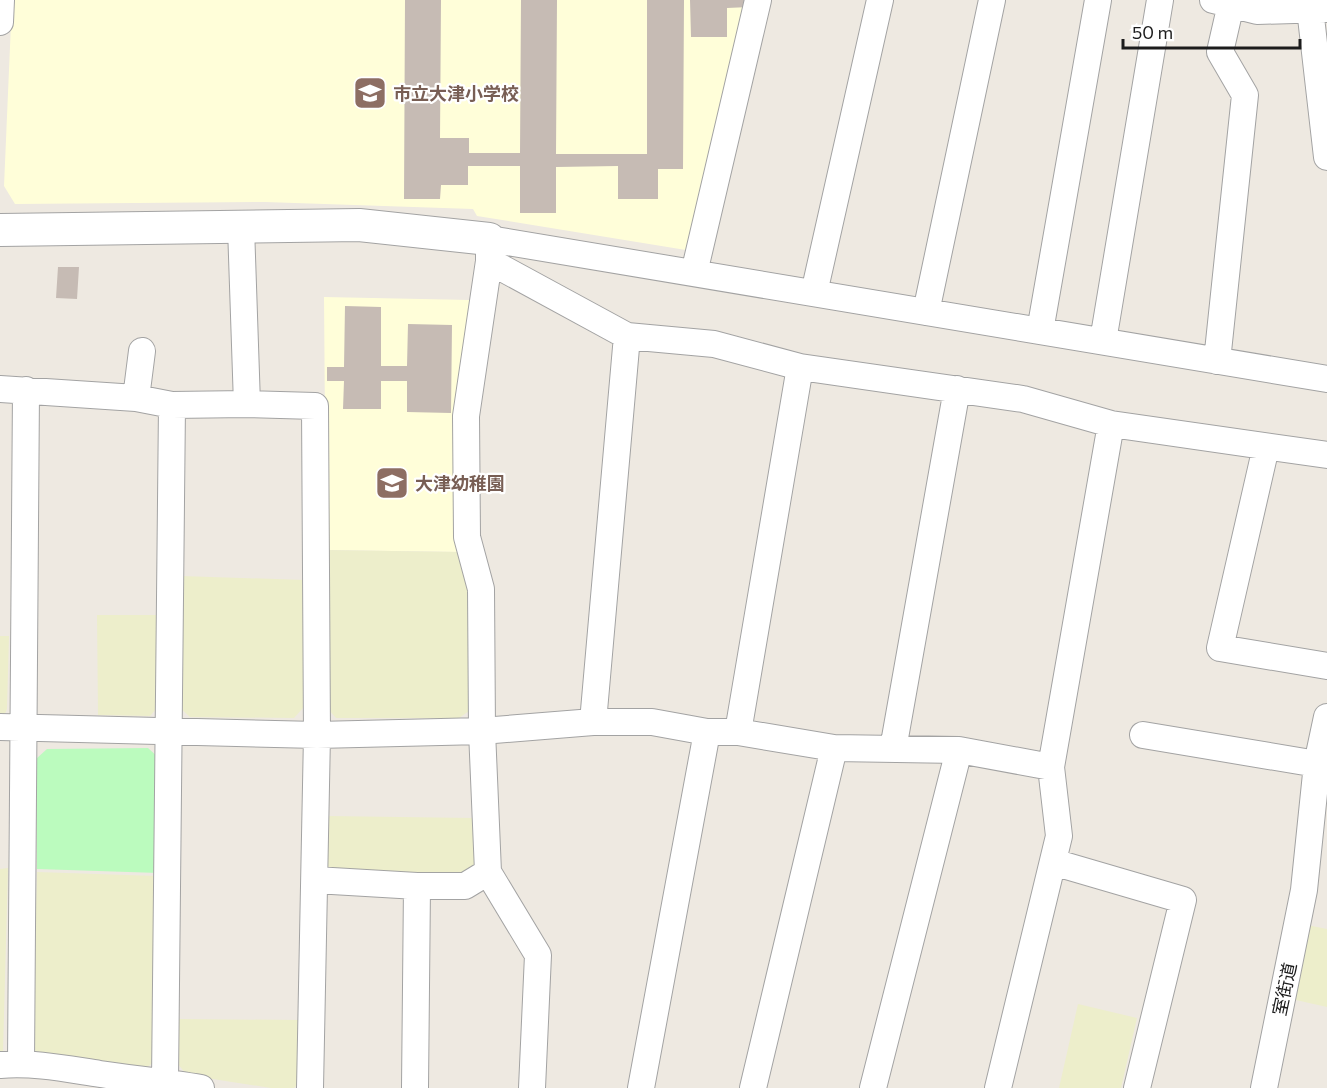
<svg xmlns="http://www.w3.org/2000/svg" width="1327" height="1088" font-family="Commissioner,'Noto Sans JP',sans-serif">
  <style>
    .education { fill: #fffed9 }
    .farmland { fill: #edeecb }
    .park { fill: #bbfbbe }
    .building { fill: #c6bbb4 }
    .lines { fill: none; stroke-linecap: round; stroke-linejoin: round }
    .minor-casing { stroke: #a3a3a3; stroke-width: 28 }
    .tertiary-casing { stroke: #a3a3a3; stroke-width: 34 }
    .minor { stroke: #fff; stroke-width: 26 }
    .tertiary { stroke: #fff; stroke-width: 32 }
    .labels { text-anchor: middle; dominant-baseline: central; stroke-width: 4.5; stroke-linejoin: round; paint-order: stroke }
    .education-label { font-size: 18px; font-weight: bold; fill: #785e54; stroke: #fff; text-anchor: start }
    .street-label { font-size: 18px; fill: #1c1c1c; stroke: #fff }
  </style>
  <rect width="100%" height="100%" fill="#eee9e1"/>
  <!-- education -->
  <path class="education" d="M12,0H753L692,251L477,216L473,209L265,202L15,204L4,186Z
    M324,297L470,300L461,552L326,550Z"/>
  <!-- farmland -->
  <path class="farmland" d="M326,550L461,552L470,590L472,709L459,718H336L327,708Z
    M181,576L305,580L304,707L294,718L190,717L178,706Z
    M97,615H160L157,708L150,716L98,715Z
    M0,636H9L7,709L4,716H0Z
    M326,816L473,818L475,864L464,874L334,873L325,864Z
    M8,868L3,1052H0V869Z
    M37,872L156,876V1061L144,1069L42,1059L32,1048Z
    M1302,924L1327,929V1007L1287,998Z
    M1078,1004L1137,1018L1121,1088H1059Z
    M179,1019L301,1020L300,1082L294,1088H271L187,1075L177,1063Z"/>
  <!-- park -->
  <path class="park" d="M148,748L160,759L159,873L37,869L36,759L47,749Z"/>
  <!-- building -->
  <path class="building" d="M405,0H441L440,138H469V153H520L521,0H557L556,154H647V0H684L683,169H658V199H618V166L556,167V213H520V166H468V185H441L440,199H404Z
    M690,0H749V7L727,8V37H691Z
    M58,267H79L77,299L56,298Z
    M345,306L381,307V366H407L408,324L452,325L451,413L407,412V381H381V409H343L344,381H327V367H344Z"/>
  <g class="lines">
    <!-- minor casing -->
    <g class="minor-casing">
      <path id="minor" d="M1213,0L1257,11L1327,9
        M1309,0L1327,157
        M0,22L1,0
        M241,227L247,404
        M489,261L627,336L714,344L800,367L1023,399L1111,424L1327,455
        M694,273L758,0
        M814,293L880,0
        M926,312L992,0
        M1040,331L1098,0
        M1103,341L1160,0
        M1217,361L1245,95L1220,52L1231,4
        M0,389L136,398L172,405L247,404L315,406L317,735L310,1088
        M136,398L142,351
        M1266,447L1220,648L1327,666
        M593,722L627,336
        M0,727L317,735L482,731L593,722H652L707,732H738L834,748L959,750L1051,767
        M738,732L800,367
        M1143,735L1317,764
        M893,749L957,389
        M1053,862L1183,900L1137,1088
        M315,880L417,886H465L488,872
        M21,1063L26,390
        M0,1065C34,1062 67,1069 100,1074C134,1079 167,1082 201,1088
        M165,1081L172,405
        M415,1088L417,886
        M532,1088L538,955L488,872L482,731L481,589L467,537L466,416L489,261V239L1327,379
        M641,1088L707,732
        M753,1088L834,748
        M873,1088L959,750
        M998,1088L1059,836L1051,767L1111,424
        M1264,1088L1304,890L1317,764L1327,717"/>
    </g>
    <!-- tertiary casing -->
    <g class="tertiary-casing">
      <path id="tertiary" d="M0,230L359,225L489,239"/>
    </g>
    <!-- minor -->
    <use href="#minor" class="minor"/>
    <!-- tertiary -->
    <use href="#tertiary" class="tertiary"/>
  </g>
  <!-- icons -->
  <defs>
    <g id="school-square" transform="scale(1.725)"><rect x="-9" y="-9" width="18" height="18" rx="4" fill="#8d6e63" stroke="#fff"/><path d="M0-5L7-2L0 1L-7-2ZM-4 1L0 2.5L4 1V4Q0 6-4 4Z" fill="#fff"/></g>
  </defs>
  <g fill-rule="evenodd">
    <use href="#school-square" x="370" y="93"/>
    <use href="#school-square" x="392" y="483"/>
  </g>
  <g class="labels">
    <!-- education labels -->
    <g class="education-label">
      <text x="393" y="93">市立大津小学校</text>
      <text x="415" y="483">大津幼稚園</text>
    </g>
    <!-- street labels -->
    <g class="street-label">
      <text transform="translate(1284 989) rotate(-78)">室街道</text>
    </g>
  </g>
  <!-- scale -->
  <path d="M1123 39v9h177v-9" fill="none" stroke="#1c1c1c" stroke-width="3"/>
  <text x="1132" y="39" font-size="18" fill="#1c1c1c" stroke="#ffffff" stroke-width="4.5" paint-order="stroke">50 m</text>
</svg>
